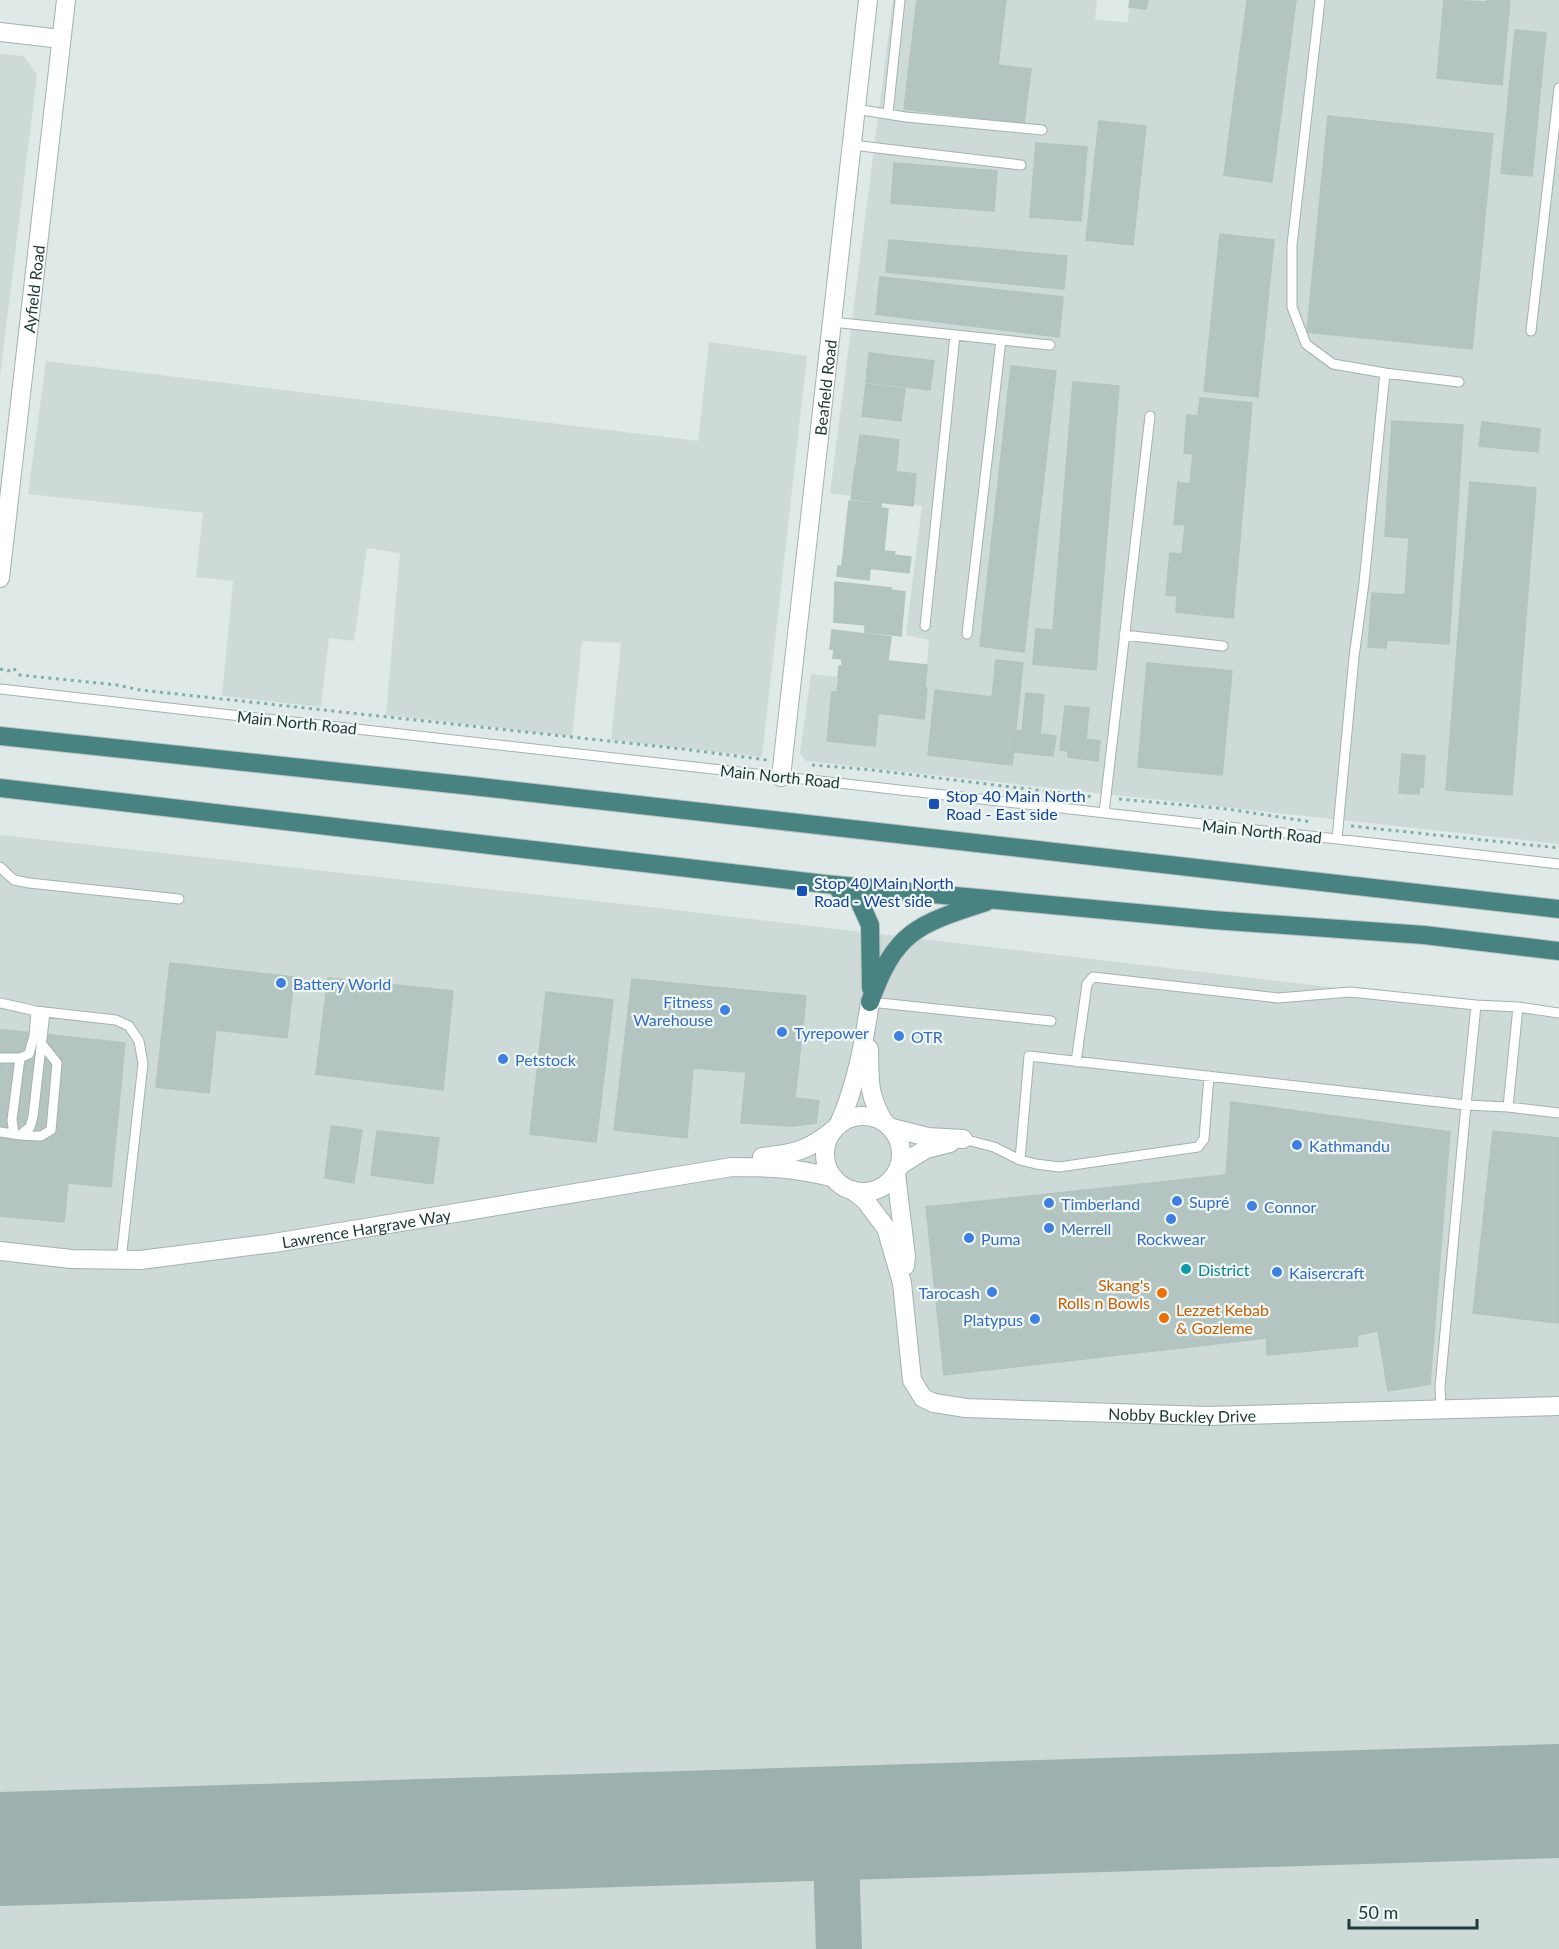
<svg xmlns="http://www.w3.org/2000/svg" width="1559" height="1949" font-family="Lato,sans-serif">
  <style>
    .built { fill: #cddad7 }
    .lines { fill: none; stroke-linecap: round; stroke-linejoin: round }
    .taxiway { stroke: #9cb0ae; stroke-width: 46 }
    .runway { stroke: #9cb0ae; stroke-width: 114 }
    .building { fill: #b4c5c1; stroke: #b1c4c0; stroke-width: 1.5 }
    .service-casing { stroke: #a2b2b0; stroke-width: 11 }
    .minor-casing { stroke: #a2b2b0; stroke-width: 20 }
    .trunk-casing { stroke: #bcc4c4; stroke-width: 20 }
    .path { stroke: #7faea9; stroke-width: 3; stroke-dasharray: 3 4.5; stroke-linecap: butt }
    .service { stroke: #fff; stroke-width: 9 }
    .minor { stroke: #fff; stroke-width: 18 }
    .trunk { stroke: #488382; stroke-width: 18 }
    .transit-dot { fill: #1a4fb4; stroke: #eff7f5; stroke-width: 2 }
    .shop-dot { fill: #3f7fe0; stroke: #eff7f5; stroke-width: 2 }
    .culture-dot { fill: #0f9aa8; stroke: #eff7f5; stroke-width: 2 }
    .food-dot { fill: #e8710a; stroke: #eff7f5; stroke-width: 2 }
    .labels { text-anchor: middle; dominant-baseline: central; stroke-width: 4.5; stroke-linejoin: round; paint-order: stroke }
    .street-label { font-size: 16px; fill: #203a39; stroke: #eff7f5 }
    .transit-label { font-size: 16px; fill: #164399; stroke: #eff7f5; text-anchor: start }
    .shop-label { font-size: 16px; fill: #366cbe; stroke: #eff7f5; text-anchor: start }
    .culture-label { font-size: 16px; fill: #0d838f; stroke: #eff7f5; text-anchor: start }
    .food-label { font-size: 16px; fill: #c56008; stroke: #eff7f5; text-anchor: end }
  </style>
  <rect width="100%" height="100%" fill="#dfeae8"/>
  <!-- built -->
  <path class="built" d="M893,0H1097L1095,20L1128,22L1130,0H1559V844L806,761L800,753L811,674L925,687L929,640L906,635L922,506L830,493Z
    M0,54L24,56L37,75L0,376Z
    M709,342L807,356L762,757L611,740L621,643L582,641L572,736L386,715L400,553L367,548L354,641L329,638L321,707L222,696L233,581L196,577L203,513L28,494L46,361L698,441Z
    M0,835L650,907L1559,1014V1949H0Z"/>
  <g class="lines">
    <!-- taxiway -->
    <path class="taxiway" d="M1539,1802H1559
      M835,1824L839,1949
      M0,1859L23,1848"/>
    <!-- runway -->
    <path class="runway" d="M0,1849L1559,1801"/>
  </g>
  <!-- building -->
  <path class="building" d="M917,0H1006L998,65L1031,69L1024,123L904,109Z
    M1130,0H1148L1146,9L1129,7Z
    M1247,0H1296L1272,182L1224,175Z
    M1444,0L1487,2V0H1510L1502,85L1437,78Z
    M1515,30L1546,33L1532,176L1501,173Z
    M1328,116L1493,134L1472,349L1307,332Z
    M1099,121L1146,126L1133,245L1086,240Z
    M1036,143L1087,147L1081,221L1030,217Z
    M894,163L997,171L994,211L891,203Z
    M1220,234L1274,240L1258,397L1204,391Z
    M889,240L1067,256L1064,289L886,272Z
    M880,277L1063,297L1059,337L876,314Z
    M869,353L934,361L930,390L866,382Z
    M1011,366L1056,371L1024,652L980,646Z
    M1073,382L1119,386L1096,670L1033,664L1036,629L1053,630Z
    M866,384L905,389L901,421L862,416Z
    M1200,398L1252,403L1233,618L1176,612L1177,596L1166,595L1170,553L1182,554L1185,525L1174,524L1178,482L1190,484L1193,454L1184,453L1187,415L1198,416Z
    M1392,421L1463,425L1449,644L1387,640L1386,648L1368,647L1372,593L1405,595L1409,538L1385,536Z
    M1482,422L1540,429L1538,452L1479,446Z
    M860,435L899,440L896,470L856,466Z
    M855,467L916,474L913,506L851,499Z
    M1470,482L1536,488L1512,795L1446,790Z
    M849,501L881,504V508L888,509L884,551L895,552L894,555L911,557L909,573L842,565Z
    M838,566L870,569L869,580L837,576Z
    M835,582L891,588V590L905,592L901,636L865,632V625L834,622Z
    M832,630L891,637L888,661L927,665L925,687L838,677L839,666H842V659L833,658L834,649H830Z
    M996,660L1023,663L1012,765L928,755L935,690L992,697Z
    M1147,663L1232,671L1222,775L1138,767Z
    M839,678L927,688L924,719L878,713L875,746L827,741L832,692H837Z
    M1026,693L1044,695L1040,734L1056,736L1053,756L1014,752L1017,731H1022Z
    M1065,706L1089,708L1086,739L1100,741L1098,761L1068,757V751L1060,750Z
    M1402,754L1425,756L1423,787H1419V794L1399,793Z
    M170,963L294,977L287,1038L216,1030L209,1093L156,1087Z
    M328,978L453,991L443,1090L316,1074Z
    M632,979L806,996L795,1098L819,1101L816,1123L793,1126L741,1123L746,1072L693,1068L687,1138L614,1130Z
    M546,992L613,1000L596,1142L530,1134Z
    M0,1030H5L0,1082Z
    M5,1030L125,1043L111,1187L68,1183L64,1222L0,1216V1082Z
    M1231,1102L1450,1132L1430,1384L1388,1391L1378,1331L1357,1335L1358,1346L1267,1355V1338L944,1375L926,1207L1226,1175Z
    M331,1126L362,1130L354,1183L325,1178Z
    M377,1131L439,1138L433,1184L371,1175Z
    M1493,1131L1559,1138V1323L1473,1313Z"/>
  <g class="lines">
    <!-- service casing -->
    <g class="service-casing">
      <path id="service" d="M1320,0L1292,245V307L1306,344L1333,364L1385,373L1459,382
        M855,109L906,117L1042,130
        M888,113L900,0
        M852,145L1021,165
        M832,322L1050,345
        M1531,331L1559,88
        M925,626L955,335
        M967,634L1001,340
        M1124,635L1223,646
        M0,689L1559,864
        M1104,813L1150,416
        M1337,839L1354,657L1364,583L1385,373
        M0,867L14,880L29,883L179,899
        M870,1002L1051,1021
        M0,1003L36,1011L116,1020L129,1026L139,1041L143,1064L121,1260
        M1559,1013L1518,1007L1508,1107L1559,1113
        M0,1058H20L29,1054L34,1036L36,1011
        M1076,1062L1087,984L1093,977L1278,998L1350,992L1476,1005
        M1508,1107L1466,1105L1476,1005L1518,1007
        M0,1132L20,1135L30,1127L33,1117L45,1012
        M14,1134L12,1120L20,1058
        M20,1135L41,1136L51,1130L57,1063L41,1043
        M963,1139L994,1147L1020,1160L1029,1056L1466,1105L1440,1387L1441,1409
        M1020,1160L1036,1164L1059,1167L1198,1147L1204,1139L1209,1076"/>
    </g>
    <!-- minor casing -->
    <g class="minor-casing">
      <g id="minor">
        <path d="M0,32L61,39"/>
        <path id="s1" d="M0,578L66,0"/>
        <path id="s2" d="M781,777L868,0"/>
        <path d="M869,1049C870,1080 867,1093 884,1122"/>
        <circle cx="863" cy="1154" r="38"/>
        <path d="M839,1124C856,1086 864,1043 870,1002"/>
        <path d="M892,1128L928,1137L963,1139"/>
        <path d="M762,1157C792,1154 808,1151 832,1131"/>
        <path d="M900,1165L926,1149L950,1143"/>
        <path d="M896,1174L906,1256L905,1266"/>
        <path id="s3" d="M852,1190L865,1200L886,1228L902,1283L912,1380L923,1398L934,1403L966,1408L1207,1416L1559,1406"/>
        <path id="s4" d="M0,1251L71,1259L140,1260L274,1243L732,1167C769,1167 799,1168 834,1178"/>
      </g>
    </g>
    <!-- trunk casing -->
    <g class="trunk-casing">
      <path id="trunk" d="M0,736L472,786L1559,909
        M0,788L825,884L1213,920L1424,935L1559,951
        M839,890L857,896L870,925L871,988
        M870,1002C895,931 918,924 986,902"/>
    </g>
    <!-- path -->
    <path class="path" d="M0,669L8,671L13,668L20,675L117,685L140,690L682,749L767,760
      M812,765L872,770L1094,797
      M1119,799L1227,809L1312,822
      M1351,826L1559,848"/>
    <!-- service -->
    <use href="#service" class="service"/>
    <!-- minor -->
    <use href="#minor" class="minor"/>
    <!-- trunk -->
    <use href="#trunk" class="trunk"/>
  </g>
  <!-- markers -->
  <g class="transit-dot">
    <rect x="928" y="798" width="12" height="12" rx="3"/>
    <rect x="796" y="885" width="12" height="12" rx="3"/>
  </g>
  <g class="shop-dot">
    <circle cx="281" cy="983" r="6"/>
    <circle cx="725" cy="1010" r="6"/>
    <circle cx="782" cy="1032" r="6"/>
    <circle cx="899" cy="1036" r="6"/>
    <circle cx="503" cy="1059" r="6"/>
    <circle cx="1297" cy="1145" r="6"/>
    <circle cx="1177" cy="1201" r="6"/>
    <circle cx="1049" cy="1203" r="6"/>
    <circle cx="1252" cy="1206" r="6"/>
    <circle cx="1171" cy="1219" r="6"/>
    <circle cx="1049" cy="1228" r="6"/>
    <circle cx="969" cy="1238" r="6"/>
    <circle cx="1277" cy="1272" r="6"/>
    <circle cx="992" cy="1292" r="6"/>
    <circle cx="1035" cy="1319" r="6"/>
  </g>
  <circle class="culture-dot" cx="1186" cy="1269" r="6"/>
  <g class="food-dot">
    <circle cx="1162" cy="1293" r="6"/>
    <circle cx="1164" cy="1318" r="6"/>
  </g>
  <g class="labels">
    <!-- street labels -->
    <g class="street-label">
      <text stroke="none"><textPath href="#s1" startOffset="291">Ayfield Road</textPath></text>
      <text stroke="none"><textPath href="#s2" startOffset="392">Beafield Road</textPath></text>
      <text transform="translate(297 722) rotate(6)">Main North Road</text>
      <text transform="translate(780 776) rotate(6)">Main North Road</text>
      <text transform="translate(1262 831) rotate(6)">Main North Road</text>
      <text stroke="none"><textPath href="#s4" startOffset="369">Lawrence Hargrave Way</textPath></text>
      <text stroke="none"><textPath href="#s3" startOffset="488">Nobby Buckley Drive</textPath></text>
    </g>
    <!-- transit labels -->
    <g class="transit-label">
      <text x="946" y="795">Stop 40 Main North<tspan x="946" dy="18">Road - East side</tspan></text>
      <text x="814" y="882">Stop 40 Main North<tspan x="814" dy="18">Road - West side</tspan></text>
    </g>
    <!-- shop labels -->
    <g class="shop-label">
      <text x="293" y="983">Battery World</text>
      <text x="713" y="1001" text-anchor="end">Fitness<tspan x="713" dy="18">Warehouse</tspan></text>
      <text x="794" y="1032">Tyrepower</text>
      <text x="911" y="1036">OTR</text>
      <text x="515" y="1059">Petstock</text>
      <text x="1309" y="1145">Kathmandu</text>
      <text x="1189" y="1201">Supré</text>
      <text x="1061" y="1203">Timberland</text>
      <text x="1264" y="1206">Connor</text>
      <text x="1061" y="1228">Merrell</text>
      <text x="981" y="1238">Puma</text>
      <text x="1171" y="1238" text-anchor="middle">Rockwear</text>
      <text x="1289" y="1272">Kaisercraft</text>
      <text x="980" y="1292" text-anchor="end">Tarocash</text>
      <text x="1023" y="1319" text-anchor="end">Platypus</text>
    </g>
    <!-- culture labels -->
    <g class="culture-label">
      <text x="1198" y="1269">District</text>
    </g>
    <!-- food labels -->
    <g class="food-label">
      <text x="1150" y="1284">Skang's<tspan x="1150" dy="18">Rolls n Bowls</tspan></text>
      <text x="1176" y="1309" text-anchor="start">Lezzet Kebab<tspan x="1176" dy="18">&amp; Gozleme</tspan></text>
    </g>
  </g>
  <!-- scale -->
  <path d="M1349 1919v9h128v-9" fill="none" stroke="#203a39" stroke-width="3"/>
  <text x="1358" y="1919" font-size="18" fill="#203a39" stroke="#eff7f5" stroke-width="4.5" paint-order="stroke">50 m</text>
</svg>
